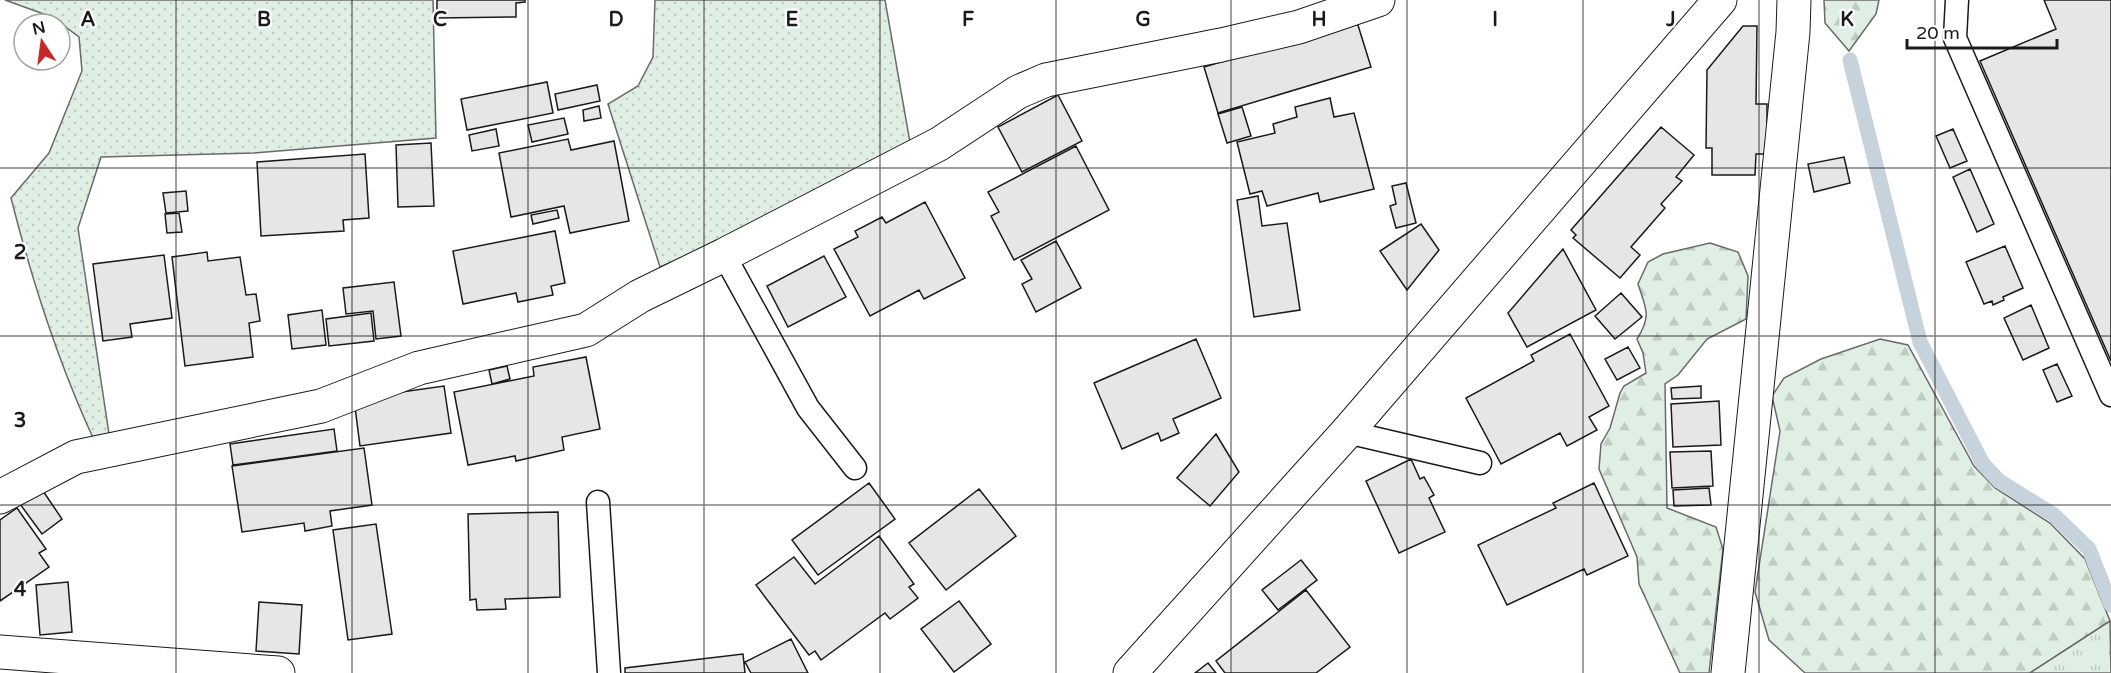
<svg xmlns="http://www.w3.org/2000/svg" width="2111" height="673" font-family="'Varela Round',sans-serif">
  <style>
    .grass { fill: url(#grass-dots); stroke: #6a6a6a; stroke-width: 1.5 }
    .forest { fill: url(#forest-firs); stroke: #6a6a6a; stroke-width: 1.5 }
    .park { fill: url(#park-tufts); stroke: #6a6a6a; stroke-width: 1.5 }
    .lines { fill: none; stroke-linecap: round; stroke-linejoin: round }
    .stream { stroke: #c6d2dc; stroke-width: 15 }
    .building { fill: #e6e6e6; stroke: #1a1a1a; stroke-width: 1.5 }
    .service-casing { stroke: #1a1a1a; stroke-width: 25 }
    .minor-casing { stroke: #1a1a1a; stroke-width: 35 }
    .tertiary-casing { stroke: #1a1a1a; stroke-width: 35 }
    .service { stroke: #fff; stroke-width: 22 }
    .minor { stroke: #fff; stroke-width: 33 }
    .tertiary { stroke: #fff; stroke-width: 33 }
    .grid { fill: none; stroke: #1a1a1a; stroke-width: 1.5; stroke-opacity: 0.55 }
    .grid-label { font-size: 20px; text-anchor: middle; font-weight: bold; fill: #1a1a1a; stroke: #fff; stroke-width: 4.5; stroke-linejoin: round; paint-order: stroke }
  </style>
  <defs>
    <pattern id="grass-dots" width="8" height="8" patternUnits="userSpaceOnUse" patternTransform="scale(1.5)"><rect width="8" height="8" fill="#e0efe3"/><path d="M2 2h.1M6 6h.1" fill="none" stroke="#c0ccc2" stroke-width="1.8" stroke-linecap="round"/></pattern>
    <pattern id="forest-firs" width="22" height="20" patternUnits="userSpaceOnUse" patternTransform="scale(1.5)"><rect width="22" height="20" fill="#e0efe3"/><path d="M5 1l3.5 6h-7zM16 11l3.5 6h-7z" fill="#c0ccc2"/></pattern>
    <pattern id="park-tufts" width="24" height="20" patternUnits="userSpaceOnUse" patternTransform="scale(1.5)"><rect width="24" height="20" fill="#e0efe3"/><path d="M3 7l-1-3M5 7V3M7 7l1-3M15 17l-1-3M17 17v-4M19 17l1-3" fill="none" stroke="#c0ccc2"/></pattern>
  </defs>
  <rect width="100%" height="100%" fill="#fff"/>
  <!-- grass -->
  <path class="grass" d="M5,0H433L436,138L254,153L101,157L78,228L109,434L94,440C58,362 32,281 11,198L49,153L82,71L79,37L52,17Z
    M655,0H885L911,148L777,218L660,267L608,104L638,86L653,57Z"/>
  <!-- forest -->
  <path class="forest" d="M1824,0H1879L1876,14L1849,51L1825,23Z
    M1710,243L1738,252L1748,276L1746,319L1707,339L1678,375L1665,384L1667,508L1716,527L1723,549L1709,673H1680L1639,584L1637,557L1599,469L1601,444L1610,428L1620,393L1624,386L1646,373L1643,353L1637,339C1652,315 1646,309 1638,284L1648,262L1663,254Z
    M1880,339L1908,345L1974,466L1995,488L2050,523L2085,559L2110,621L2030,673H1805L1769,640L1755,592L1780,431L1772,396L1784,378L1821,359Z"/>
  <!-- park -->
  <path class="park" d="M2110,621L2111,673H2030Z"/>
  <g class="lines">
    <!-- stream -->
    <path class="stream" d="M1850,60L1920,342L1983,464L1999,481L2054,515L2089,549L2111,605"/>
  </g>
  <!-- building -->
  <path class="building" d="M437,0H525V2L516,3V17L437,18Z
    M2044,0H2111V361L1980,61L2056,29Z
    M1357,22L1371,67L1218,113L1204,67Z
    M1743,26H1757L1756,104H1767V154H1756L1755,175H1712V148H1706L1707,70Z
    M547,82L553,113L467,130L461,99Z
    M597,85L600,101L558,110L555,94Z
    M1058,95L1082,141L1022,172L998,127Z
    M1330,98L1334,117L1354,113L1374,189L1320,202L1318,193L1267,206L1262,191L1250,194L1237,142L1275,133L1273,124L1297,117L1295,107Z
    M599,106L601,118L584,121L583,110Z
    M1242,107L1251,136L1227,143L1218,114Z
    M564,118L568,134L532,142L528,125Z
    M1661,127L1694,155L1676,177L1682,181L1661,204L1665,208L1631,247L1640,255L1620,278L1573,238L1576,235L1571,230Z
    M496,129L499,146L472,151L469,135Z
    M1953,129L1967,161L1950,168L1936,136Z
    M568,139L571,150L614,141L629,221L570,233L564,206L511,217L499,153Z
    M431,143L434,206L398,207L396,145Z
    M1076,146L1109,210L1014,260L991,216L999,212L988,192Z
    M365,154L369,218L343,220L344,231L261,236L257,162Z
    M1844,157L1850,183L1814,192L1808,164Z
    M1970,169L1994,224L1977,232L1953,177Z
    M1406,183L1416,223L1396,228L1390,206L1396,204L1392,186Z
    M186,191L188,211L166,213L163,193Z
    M1258,196L1262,226L1287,223L1300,310L1254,317L1237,200Z
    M925,202L965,278L924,299L919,290L870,316L834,249L858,237L855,231L882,217L886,223Z
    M557,210L559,218L533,224L531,215Z
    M179,213L182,232L167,233L165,214Z
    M1421,224L1439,250L1407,290L1380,251Z
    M555,231L565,283L551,286L553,295L518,302L516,293L463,304L453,251Z
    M1056,241L1081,288L1036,312L1022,284L1032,279L1021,260Z
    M2005,246L2023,288L2003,297L2004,300L1993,305L1992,301L1984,304L1966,262Z
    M1563,249L1596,310L1527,347L1508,313Z
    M207,252L208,261L240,257L246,295L256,294L260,321L249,323L253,357L185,366L172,257Z
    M164,255L172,318L130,324L132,337L103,341L93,264Z
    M824,256L846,297L788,327L767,286Z
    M394,282L401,336L376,339L373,311L346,314L343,288Z
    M1621,293L1642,317L1615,339L1595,316Z
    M2031,305L2049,348L2023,360L2004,318Z
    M322,310L326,345L292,349L288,315Z
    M371,313L374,341L329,346L326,319Z
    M1570,334L1609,406L1589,417L1597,430L1567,446L1560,433L1501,464L1466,398L1534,361L1531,355Z
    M1196,339L1221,398L1173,419L1179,433L1161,441L1158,433L1122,449L1094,383Z
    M1628,347L1640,368L1617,380L1605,359Z
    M586,357L600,429L562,437L564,450L516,461L515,456L468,465L454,392L534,376L533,367Z
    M2057,364L2072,396L2057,402L2043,370Z
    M507,366L510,379L492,384L489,370Z
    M444,386L451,433L360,446L355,407L366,397Z
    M1701,386V398L1672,399L1671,388Z
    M1719,401L1721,445L1673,447L1671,404Z
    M334,429L337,451L233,465L230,444Z
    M1216,434L1239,472L1210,506L1177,478Z
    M364,448L372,505L330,511L332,526L305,531L304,523L242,532L232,466Z
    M1711,451L1713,486L1672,488L1670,452Z
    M1411,459L1420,479L1424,477L1434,495L1429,498L1445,532L1399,553L1366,481Z
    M869,483L895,519L818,575L792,540Z
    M1594,483L1628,556L1587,575L1584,569L1507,605L1478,545L1556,508L1553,503Z
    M41,488L62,519L42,534L20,504Z
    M1709,488L1711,505L1674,506L1673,490Z
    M979,489L1016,536L946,590L909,543Z
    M17,508L46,549L39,553L49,567L0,601V520Z
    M558,512L560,597L505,599L506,609L477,610L476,599L470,600L468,514Z
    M376,524L392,634L348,640L333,530Z
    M879,536L914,584L909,587L918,598L890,619L885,613L821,660L815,651L809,655L756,585L794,557L815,584Z
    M1301,560L1317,580L1278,610L1262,590Z
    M68,582L72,632L40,635L36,585Z
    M1306,590L1350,647L1316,673H1225L1216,661Z
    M959,601L991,644L954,672L921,629Z
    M259,602L302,605L299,654L256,651Z
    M791,639L808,673H751L745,662Z
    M743,654L745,673H625V668Z
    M1208,663L1216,673H1195Z"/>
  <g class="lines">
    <!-- service casing -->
    <g class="service-casing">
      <path id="service" d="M1957,0L1955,38L2111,395
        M724,255L808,408L855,468
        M1347,432L1480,463
        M598,502L609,673"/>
    </g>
    <!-- minor casing -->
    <g class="minor-casing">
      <path id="minor" d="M0,497L76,457L321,406L419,368L586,330L640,296L724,255L939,144L1018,92L1046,80L1221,45L1299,27L1378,0
        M0,652L278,673
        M1728,673L1793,32L1794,0"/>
    </g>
    <!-- tertiary casing -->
    <g class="tertiary-casing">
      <path id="tertiary" d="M1130,673L1347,432L1720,0"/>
    </g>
    <!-- service -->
    <use href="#service" class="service"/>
    <!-- minor -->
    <use href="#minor" class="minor"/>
    <!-- tertiary -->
    <use href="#tertiary" class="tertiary"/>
  </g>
  <!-- grid -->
  <path class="grid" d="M176,0V673M352,0V673M528,0V673M704,0V673M880,0V673M1056,0V673M1231,0V673M1407,0V673M1583,0V673M1759,0V673M1935,0V673M0,168H2111M0,336H2111M0,505H2111"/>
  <g class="grid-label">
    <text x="88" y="26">A</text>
    <text x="264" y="26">B</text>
    <text x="440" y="26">C</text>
    <text x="616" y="26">D</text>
    <text x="792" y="26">E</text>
    <text x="968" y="26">F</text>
    <text x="1143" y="26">G</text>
    <text x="1319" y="26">H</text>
    <text x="1495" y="26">I</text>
    <text x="1671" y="26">J</text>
    <text x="1847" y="26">K</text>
    <text x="20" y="259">2</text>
    <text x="20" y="427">3</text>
    <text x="20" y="596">4</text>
  </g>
  <!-- north arrow -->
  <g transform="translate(42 42) rotate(347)"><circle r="28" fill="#ffffff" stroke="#a3a3a3" stroke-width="1.5"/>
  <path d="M0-4.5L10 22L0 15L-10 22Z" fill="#c62828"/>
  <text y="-9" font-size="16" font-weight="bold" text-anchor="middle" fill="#1a1a1a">N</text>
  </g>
  <!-- scale -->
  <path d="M1907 39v9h150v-9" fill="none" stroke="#1a1a1a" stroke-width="3"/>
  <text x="1916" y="39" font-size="18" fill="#1a1a1a" stroke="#ffffff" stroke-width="4.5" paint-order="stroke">20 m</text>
</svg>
